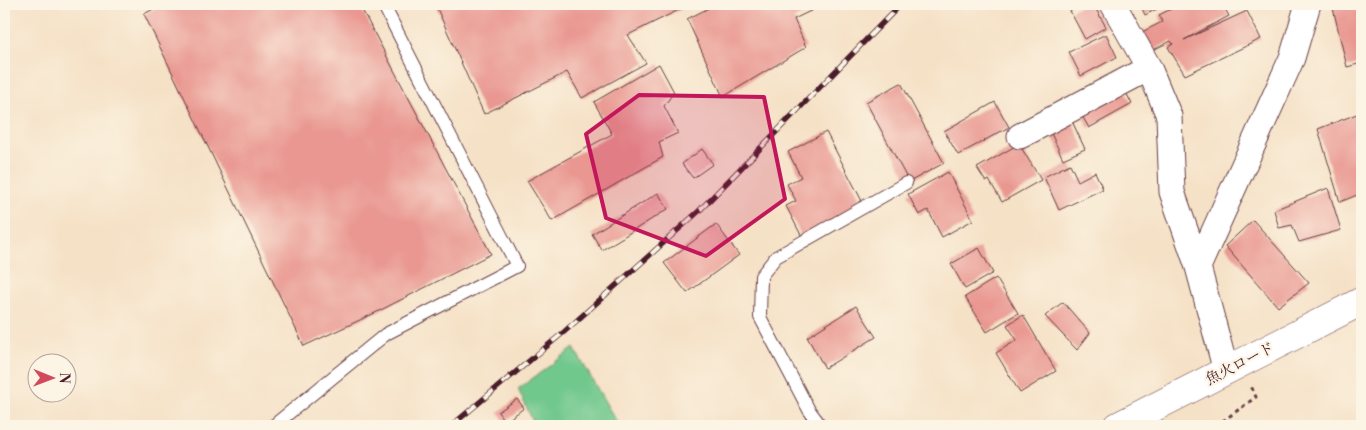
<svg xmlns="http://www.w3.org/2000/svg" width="1366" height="430" font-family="'Libre Bodoni','Noto Serif JP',serif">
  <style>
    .green { fill: #71c88d; stroke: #5e745c }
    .building { fill: #e99790 }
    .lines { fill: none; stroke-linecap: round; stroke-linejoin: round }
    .service-casing { stroke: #643c42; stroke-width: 14 }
    .minor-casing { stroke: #643c42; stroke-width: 27 }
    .tertiary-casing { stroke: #643c42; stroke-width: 29 }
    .path { stroke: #643c42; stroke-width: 3; stroke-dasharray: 4 4; stroke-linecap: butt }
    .service { stroke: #fff; stroke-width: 12 }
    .minor { stroke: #fff; stroke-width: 25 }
    .tertiary { stroke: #fff; stroke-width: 28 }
    .rail-casing { stroke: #4a1f2b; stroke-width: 5.5 }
    .rail { stroke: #fcf5e5; stroke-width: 4; stroke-dasharray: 11; stroke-linecap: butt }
    .marked { fill: #c2185b; fill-opacity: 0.2; stroke: #c2185b; stroke-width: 4; stroke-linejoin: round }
    .labels { text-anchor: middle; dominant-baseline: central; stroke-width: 4.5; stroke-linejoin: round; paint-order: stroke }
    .street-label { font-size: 15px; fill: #4a1f2b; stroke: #fcf5e5 }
  </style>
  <rect width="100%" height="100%" fill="#fcf5e5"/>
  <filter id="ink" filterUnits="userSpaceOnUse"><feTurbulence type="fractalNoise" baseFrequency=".02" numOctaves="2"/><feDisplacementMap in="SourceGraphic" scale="10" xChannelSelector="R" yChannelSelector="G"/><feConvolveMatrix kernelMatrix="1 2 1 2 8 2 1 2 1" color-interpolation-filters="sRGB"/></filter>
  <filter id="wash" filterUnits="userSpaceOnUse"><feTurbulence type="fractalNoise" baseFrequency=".0096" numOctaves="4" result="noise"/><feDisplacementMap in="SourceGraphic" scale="20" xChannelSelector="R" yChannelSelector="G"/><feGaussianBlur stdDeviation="1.12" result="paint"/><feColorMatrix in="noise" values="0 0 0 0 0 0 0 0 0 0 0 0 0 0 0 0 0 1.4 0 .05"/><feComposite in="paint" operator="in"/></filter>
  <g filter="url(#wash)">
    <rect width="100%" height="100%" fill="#f5e1c6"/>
    <!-- green -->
    <path class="green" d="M574,348L619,426H535L518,389Z"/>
    <g id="blocks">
      <!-- building -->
      <path class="building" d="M163,4H359L491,254L375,313L304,346L144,14Z
        M435,4H691L628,35L646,63L582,98L567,72L484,114Z
        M717,4H825L794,19L806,47L723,97L687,19Z
        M1084,4H1093L1106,27L1085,39L1070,11Z
        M1140,4H1167L1145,15Z
        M1181,4H1222L1229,16L1184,40L1247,11L1261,39L1185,75L1168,47L1173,44L1171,41L1149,52L1140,33L1162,22L1159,15Z
        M1332,4H1362V63L1347,67Z
        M1106,34L1117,57L1081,76L1069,52Z
        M659,64L674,92L664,106L678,133L659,142L663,157L552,221L527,181L612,134L594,102Z
        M901,83L944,163L909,182L866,102Z
        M1121,83L1132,104L1089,128L1077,107Z
        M995,102L1009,127L958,155L944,131Z
        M1362,112V193L1340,202L1318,129Z
        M1071,119L1085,149L1063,159L1049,129Z
        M826,132L864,205L802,237L786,206L796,201L787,184L801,177L788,152Z
        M1019,144L1041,180L1002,202L989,180L986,182L977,168Z
        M702,149L713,164L693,178L682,164Z
        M1070,164L1078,181L1095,172L1103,189L1059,210L1044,177Z
        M948,172L973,220L942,237L928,210L919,215L908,194Z
        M1328,188L1341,230L1299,242L1292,225L1279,228L1274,210Z
        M658,193L668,209L602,250L592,234Z
        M1253,220L1309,283L1278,307L1225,246Z
        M716,224L739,255L687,293L664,263Z
        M979,248L993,273L965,289L951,264Z
        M996,278L1018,313L987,332L965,297Z
        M1063,302L1090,333L1077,350L1045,316Z
        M856,306L876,337L825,368L807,337Z
        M1023,315L1056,371L1020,393L996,353L1017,340L1007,325Z
        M517,399L524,408L505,422L498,412Z"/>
    </g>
  </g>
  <g filter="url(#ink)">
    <use href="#blocks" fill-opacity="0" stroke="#643c42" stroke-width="1"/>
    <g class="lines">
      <!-- service casing -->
      <g class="service-casing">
        <path id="service" d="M273,426L386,334L517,266L383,4
          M821,426L809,410L760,317L761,276L776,257L906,183"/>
      </g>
      <!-- minor casing -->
      <g class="minor-casing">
        <path id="minor" d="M1113,4L1149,68L1169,116L1172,192L1198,267
          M1020,136L1149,68
          M1226,371L1198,267L1292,58L1308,4"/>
      </g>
      <!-- tertiary casing -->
      <g class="tertiary-casing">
        <path id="tertiary" d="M1118,426L1362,301"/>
      </g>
      <!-- path -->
      <path class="path" d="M1216,426L1256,397L1251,386"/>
      <!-- service -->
      <use href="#service" class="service"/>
      <!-- minor -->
      <use href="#minor" class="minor"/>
      <!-- tertiary -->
      <use href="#tertiary" class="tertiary"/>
      <!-- rail casing -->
      <g class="rail-casing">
        <path id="rail" d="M451,426L564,332L699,211L901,4"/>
      </g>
      <!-- rail -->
      <use href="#rail" class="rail"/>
    </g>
  </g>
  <!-- marked area -->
  <path class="marked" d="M639,95L764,97L785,199L706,256L606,218L586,134Z"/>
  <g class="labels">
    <!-- street labels -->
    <g class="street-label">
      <text transform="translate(1240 364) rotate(-27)">魚火ロード</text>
    </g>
  </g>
  <!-- margin -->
  <rect width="1366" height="430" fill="none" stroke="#fcf5e5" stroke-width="20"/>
  <!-- north arrow -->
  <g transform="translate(52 378) rotate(91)"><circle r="24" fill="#fcf5e5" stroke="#b59f9b"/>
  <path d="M0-4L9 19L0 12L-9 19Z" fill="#d1495b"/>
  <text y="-8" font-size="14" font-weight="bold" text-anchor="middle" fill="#4a1f2b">N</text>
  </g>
</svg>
